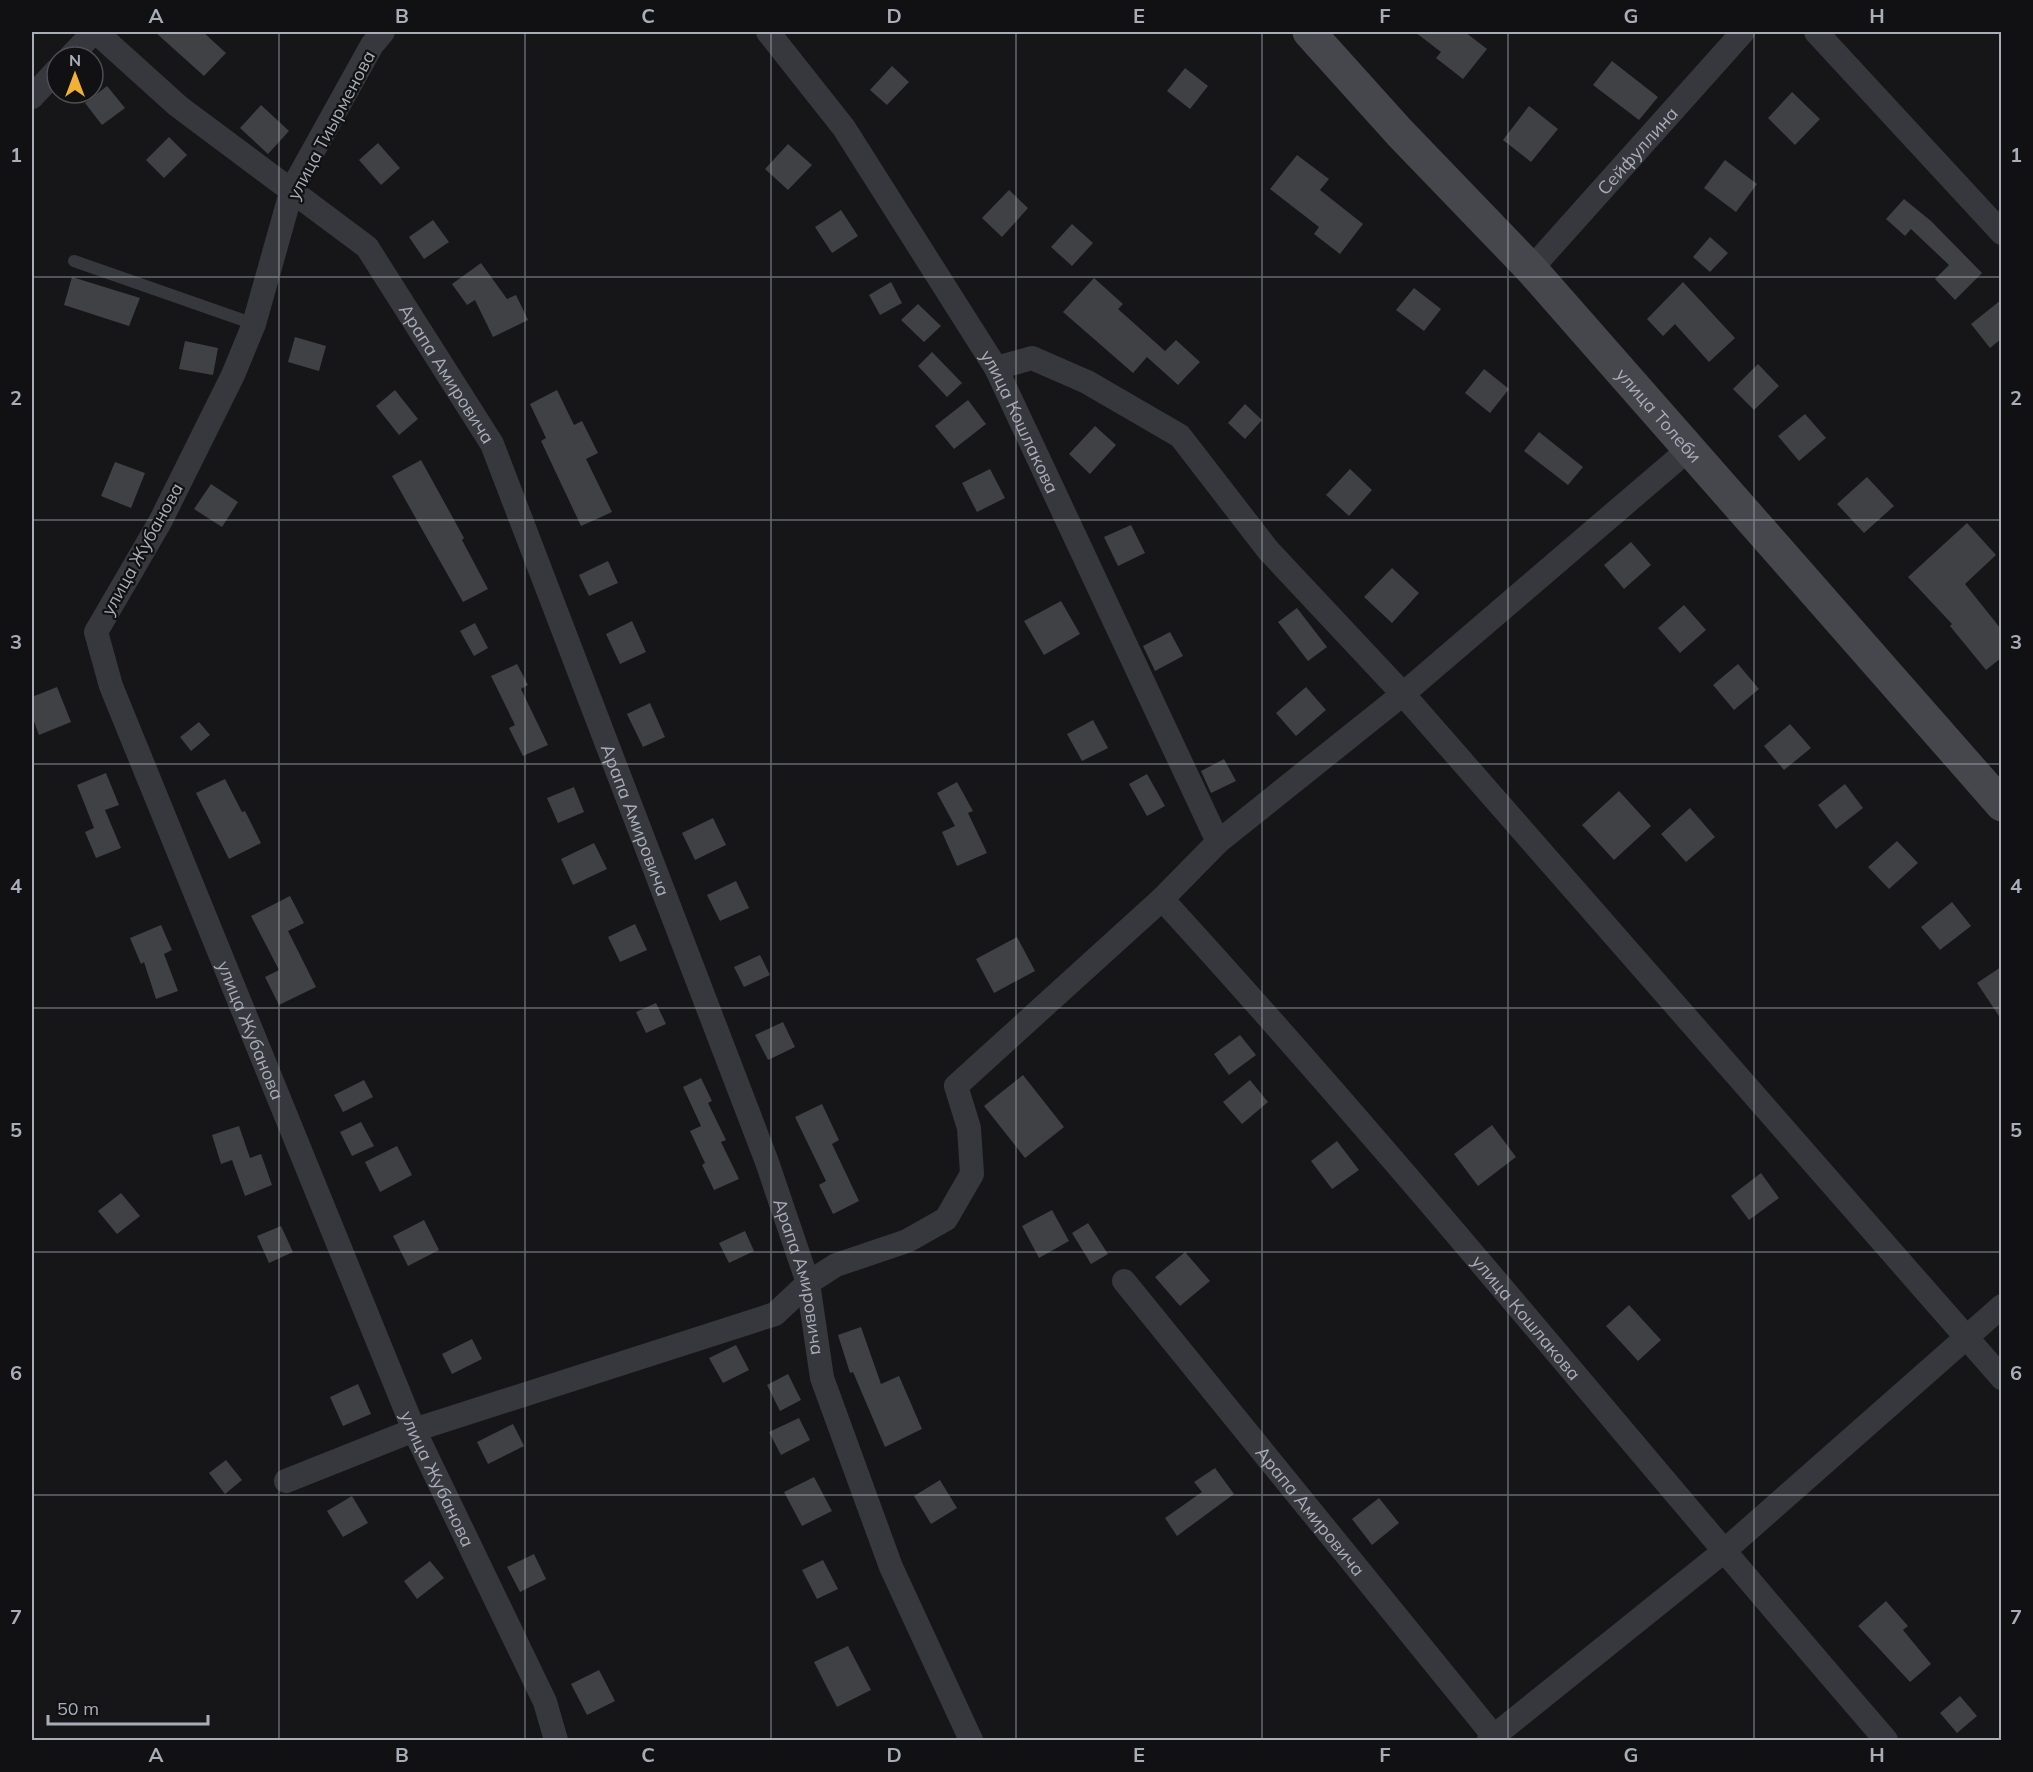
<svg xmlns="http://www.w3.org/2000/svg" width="2033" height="1772" font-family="Mulish,sans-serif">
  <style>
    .building { fill: #404145 }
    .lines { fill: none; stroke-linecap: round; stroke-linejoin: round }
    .lane { stroke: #37383d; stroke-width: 12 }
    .street { stroke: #37383d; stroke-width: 24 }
    .secondary { stroke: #45474d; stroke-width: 33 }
    .grid { fill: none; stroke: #a8adb8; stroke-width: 1.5; stroke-opacity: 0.55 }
    .labels { text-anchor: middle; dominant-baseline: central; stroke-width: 4.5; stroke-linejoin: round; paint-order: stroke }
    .street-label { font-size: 18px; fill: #a8adb8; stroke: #111113 }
    .neatline { fill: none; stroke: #a8adb8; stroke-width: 2 }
    .grid-label { font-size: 20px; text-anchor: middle; font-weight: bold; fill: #a8adb8 }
  </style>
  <rect width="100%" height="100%" fill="#161618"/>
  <!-- building -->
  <path class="building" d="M155,32H203L226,53L204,76Z
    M1415,32H1465L1487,49L1463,79L1436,58L1441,52Z
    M1612,61L1658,97L1639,120L1593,85Z
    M892,66L909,82L887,105L870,90Z
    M1185,68L1208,86L1190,109L1167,91Z
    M107,86L125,108L102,125L85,103Z
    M1792,92L1820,119L1795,145L1768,118Z
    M261,105L289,131L268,154L240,128Z
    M1529,106L1558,129L1531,162L1503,140Z
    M169,137L187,155L164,178L146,160Z
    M378,143L400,168L381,185L359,160Z
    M788,144L812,165L788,190L765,169Z
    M1297,155L1329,179L1320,190L1363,224L1340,254L1314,234L1319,227L1270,189Z
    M1725,160L1757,184L1736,212L1704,188Z
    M1009,190L1028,208L1002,237L982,218Z
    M1904,199L1931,221L1982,273L1955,300L1935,279L1949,265L1911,229L1905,236L1886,219Z
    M841,210L858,236L832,253L815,227Z
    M433,220L449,242L424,259L409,237Z
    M1072,224L1093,243L1072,266L1051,247Z
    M1710,237L1728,253L1710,272L1693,257Z
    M481,263L507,299L516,295L528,320L493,337L475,300L467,305L452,284Z
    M72,277L140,298L129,326L64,305Z
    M1094,278L1123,304L1118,309L1165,351L1176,340L1200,362L1178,385L1147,357L1133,373L1063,312Z
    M891,282L902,303L880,315L869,295Z
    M1683,282L1735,338L1709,362L1675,324L1663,336L1647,319Z
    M1414,288L1441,309L1424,331L1396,310Z
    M2001,300V339L1990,348L1971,324Z
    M918,304L941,326L924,342L901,320Z
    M295,337L326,346L319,371L288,362Z
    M185,341L218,348L213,375L179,369Z
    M932,352L962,383L947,397L918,366Z
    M1758,364L1779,386L1754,410L1733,389Z
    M1484,369L1509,389L1490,413L1465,393Z
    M395,390L418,419L399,435L376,406Z
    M557,390L574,425L582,421L598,453L586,459L612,512L581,526L541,441L546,438L530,404Z
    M968,400L986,424L954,449L935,426Z
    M1245,404L1262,420L1245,439L1228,423Z
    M1805,414L1826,438L1799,461L1778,436Z
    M1095,426L1116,445L1090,474L1069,454Z
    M1539,432L1583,467L1568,485L1524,451Z
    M421,460L464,538L462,540L488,589L463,602L392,476Z
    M115,462L145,473L131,508L101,496Z
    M990,469L1005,498L977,512L962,483Z
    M1350,469L1372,490L1349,516L1326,495Z
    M1867,477L1894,506L1864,533L1837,504Z
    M211,484L238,502L222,527L194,509Z
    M1967,523L1996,555L1965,584L2001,629V658L1986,670L1950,626L1952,624L1908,577Z
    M1131,525L1145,553L1118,566L1104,537Z
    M1631,542L1651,565L1624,589L1604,565Z
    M608,561L618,583L589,596L579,575Z
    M1392,568L1419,593L1392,623L1364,597Z
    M1061,601L1080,634L1044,655L1024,621Z
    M1684,605L1706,630L1680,653L1658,628Z
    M1297,608L1327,647L1308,661L1278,622Z
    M632,621L646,652L620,664L606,634Z
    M475,623L488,648L474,656L460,631Z
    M1170,632L1183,656L1155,671L1143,646Z
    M517,664L528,685L521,689L548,745L523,756L509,728L515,725L491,676Z
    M1738,664L1759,689L1734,710L1713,685Z
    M57,687L71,722L39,735L32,716V697Z
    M1306,687L1326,710L1296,736L1276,713Z
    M650,703L665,737L643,747L627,714Z
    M1093,720L1108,748L1082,761L1067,734Z
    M199,722L210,735L191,751L180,737Z
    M1790,724L1811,748L1784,770L1764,746Z
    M1224,759L1236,781L1211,793L1201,771Z
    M106,773L119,805L105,810L121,848L96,858L85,832L94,828L77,785Z
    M1147,774L1165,806L1147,816L1129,784Z
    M225,779L242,812L245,811L261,843L229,859L196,793Z
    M957,782L973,811L968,813L987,853L957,866L942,832L955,826L937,793Z
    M1845,784L1863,808L1836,829L1818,805Z
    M574,787L584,812L558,823L547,798Z
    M1619,791L1651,826L1614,860L1582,825Z
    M1690,808L1715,837L1686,862L1661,834Z
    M713,818L726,845L695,860L682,833Z
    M1897,841L1918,863L1889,889L1868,867Z
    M594,843L607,869L573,885L561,859Z
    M736,881L749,908L720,921L707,895Z
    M290,896L304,923L288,931L316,987L279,1005L265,977L279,970L251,916Z
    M1952,902L1971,926L1940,950L1921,927Z
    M635,924L647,950L620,962L608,937Z
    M161,925L172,950L164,954L178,991L156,999L144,962L141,964L130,938Z
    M1017,937L1035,971L994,993L976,959Z
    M760,955L770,975L744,987L734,967Z
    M2001,967V1019L1977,983Z
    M656,1003L666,1024L646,1033L636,1012Z
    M783,1022L795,1047L768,1060L755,1035Z
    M1240,1035L1256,1055L1229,1075L1214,1054Z
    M1023,1075L1064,1127L1025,1158L984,1106Z
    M701,1078L712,1101L708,1103L726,1140L721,1142L739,1179L714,1190L702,1165L705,1163L690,1131L701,1126L683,1087Z
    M364,1080L373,1097L343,1112L334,1095Z
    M1250,1080L1268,1102L1242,1124L1223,1102Z
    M822,1104L839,1140L832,1144L859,1201L833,1214L819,1185L826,1181L795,1117Z
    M361,1122L374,1146L352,1156L340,1132Z
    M1492,1125L1516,1157L1478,1186L1454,1154Z
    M239,1126L250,1158L261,1154L272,1185L245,1196L232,1160L221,1164L212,1135Z
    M1337,1141L1359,1170L1332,1189L1311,1161Z
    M397,1146L412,1175L380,1192L365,1162Z
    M1761,1173L1779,1198L1749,1220L1731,1196Z
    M121,1193L140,1216L117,1234L98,1211Z
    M1052,1210L1069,1241L1039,1258L1022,1226Z
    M424,1220L439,1250L408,1266L393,1236Z
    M1088,1223L1108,1254L1091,1264L1072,1233Z
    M281,1226L293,1252L269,1263L257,1236Z
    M745,1231L754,1251L729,1263L719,1243Z
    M1185,1252L1210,1281L1180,1306L1155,1277Z
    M1629,1305L1661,1340L1638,1361L1606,1326Z
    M861,1327L881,1384L899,1376L922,1429L885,1447L853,1372L850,1373L838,1335Z
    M472,1339L482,1359L452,1374L442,1354Z
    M736,1345L749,1370L723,1383L709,1358Z
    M788,1374L801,1400L780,1411L767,1385Z
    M358,1384L371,1414L343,1426L330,1397Z
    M799,1418L810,1440L781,1455L769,1432Z
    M513,1424L524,1446L488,1464L477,1442Z
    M226,1460L242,1480L225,1494L209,1473Z
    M1215,1468L1234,1494L1177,1536L1165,1518L1202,1492L1194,1482Z
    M814,1477L832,1511L802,1526L784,1492Z
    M940,1480L957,1508L931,1524L914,1496Z
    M352,1496L368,1523L343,1537L327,1511Z
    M1379,1498L1399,1523L1372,1545L1352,1519Z
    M534,1554L546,1579L520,1592L507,1567Z
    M823,1560L838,1589L817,1599L802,1570Z
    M430,1561L444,1578L417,1599L404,1581Z
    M1886,1601L1908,1626L1903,1630L1931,1664L1910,1682L1858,1626Z
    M848,1646L871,1690L837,1707L814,1662Z
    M599,1670L615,1701L587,1715L571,1684Z
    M1960,1696L1977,1716L1957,1733L1940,1713Z"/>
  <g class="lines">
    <!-- lane -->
    <path class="lane" d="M74,261L254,324"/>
    <!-- street -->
    <g class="street">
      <path id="s1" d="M96,32L178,106L367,247L492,444L767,1162L808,1283L822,1378L891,1567L971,1740"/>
      <path id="s2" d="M383,32L372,45L292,189L254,324L233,375L160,522L96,632L111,686L414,1430L545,1702L556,1740"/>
      <path id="s3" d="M768,32L844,128L996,368L1218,842"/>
      <path d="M1816,32L2002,233"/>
      <path d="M70,57L94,32"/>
      <path d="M32,97L57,70"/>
      <path id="s4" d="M1531,269L1743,32"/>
      <path d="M996,368L1032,358L1087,382L1180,436L1268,550L1403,694L2002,1378"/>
      <path id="s5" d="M1162,899C1412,1172 1644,1461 1886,1740"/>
      <path id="s6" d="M1124,1281L1497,1740"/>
      <path d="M286,1481L414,1430L775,1314L808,1283L836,1265L907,1241L946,1219L972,1174L969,1128L956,1086L1162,899L1218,842L1403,694L1689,449"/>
      <path d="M1489,1740L1723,1552L2002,1306"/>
    </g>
    <!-- secondary -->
    <path class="secondary" id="s7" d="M1309,32L1400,133L1531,269L2002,805"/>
  </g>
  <!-- grid -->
  <path class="grid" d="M279,32V1740M525,32V1740M771,32V1740M1016,32V1740M1262,32V1740M1508,32V1740M1754,32V1740M32,277H2002M32,520H2002M32,764H2002M32,1008H2002M32,1252H2002M32,1495H2002"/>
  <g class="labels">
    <!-- street labels -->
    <g class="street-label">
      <text transform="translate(331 125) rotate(-62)">улица Тиырменова</text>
      <text stroke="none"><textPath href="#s4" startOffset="159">Сейфуллина</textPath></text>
      <text stroke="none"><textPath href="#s1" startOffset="496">Арапа Амировича</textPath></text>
      <text stroke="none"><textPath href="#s7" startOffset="519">улица Толеби</textPath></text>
      <text stroke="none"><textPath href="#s3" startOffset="465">улица Кошлакова</textPath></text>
      <text transform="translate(142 549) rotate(-61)">улица Жубанова</text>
      <text stroke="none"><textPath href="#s1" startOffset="982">Арапа Амировича</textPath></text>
      <text stroke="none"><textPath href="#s2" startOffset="1096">улица Жубанова</textPath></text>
      <text stroke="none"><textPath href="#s1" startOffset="1468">Арапа Амировича</textPath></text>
      <text stroke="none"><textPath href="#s5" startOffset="555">улица Кошлакова</textPath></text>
      <text stroke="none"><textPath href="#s2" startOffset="1582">улица Жубанова</textPath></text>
      <text stroke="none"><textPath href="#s6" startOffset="296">Арапа Амировича</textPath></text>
    </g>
  </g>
  <!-- border -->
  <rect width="2033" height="1772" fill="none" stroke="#111113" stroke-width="66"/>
  <!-- north arrow -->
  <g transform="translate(75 75)"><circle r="28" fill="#111113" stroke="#4d4f55" stroke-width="1.5"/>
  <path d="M0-4.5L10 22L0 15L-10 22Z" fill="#f2b134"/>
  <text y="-9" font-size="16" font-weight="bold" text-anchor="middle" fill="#a8adb8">N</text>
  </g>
  <!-- scale -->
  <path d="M48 1715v9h160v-9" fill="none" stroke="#a8adb8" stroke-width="3"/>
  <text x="57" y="1715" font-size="18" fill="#a8adb8" stroke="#111113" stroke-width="4.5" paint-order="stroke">50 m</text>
  <rect x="33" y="33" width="1967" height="1706" class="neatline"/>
  <g class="grid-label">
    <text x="156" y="23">A</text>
    <text x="402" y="23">B</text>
    <text x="648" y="23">C</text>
    <text x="894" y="23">D</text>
    <text x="1139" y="23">E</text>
    <text x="1385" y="23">F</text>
    <text x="1631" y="23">G</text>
    <text x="1877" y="23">H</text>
    <text x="16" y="162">1</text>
    <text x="2016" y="162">1</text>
    <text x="16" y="405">2</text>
    <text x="2016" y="405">2</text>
    <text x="16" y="649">3</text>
    <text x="2016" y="649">3</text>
    <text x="16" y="893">4</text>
    <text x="2016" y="893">4</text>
    <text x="16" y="1137">5</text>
    <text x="2016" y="1137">5</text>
    <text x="16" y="1380">6</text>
    <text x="2016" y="1380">6</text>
    <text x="16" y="1624">7</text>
    <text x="2016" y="1624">7</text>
    <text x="156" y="1762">A</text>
    <text x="402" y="1762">B</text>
    <text x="648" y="1762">C</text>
    <text x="894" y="1762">D</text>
    <text x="1139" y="1762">E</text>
    <text x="1385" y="1762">F</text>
    <text x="1631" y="1762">G</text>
    <text x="1877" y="1762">H</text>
  </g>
</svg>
